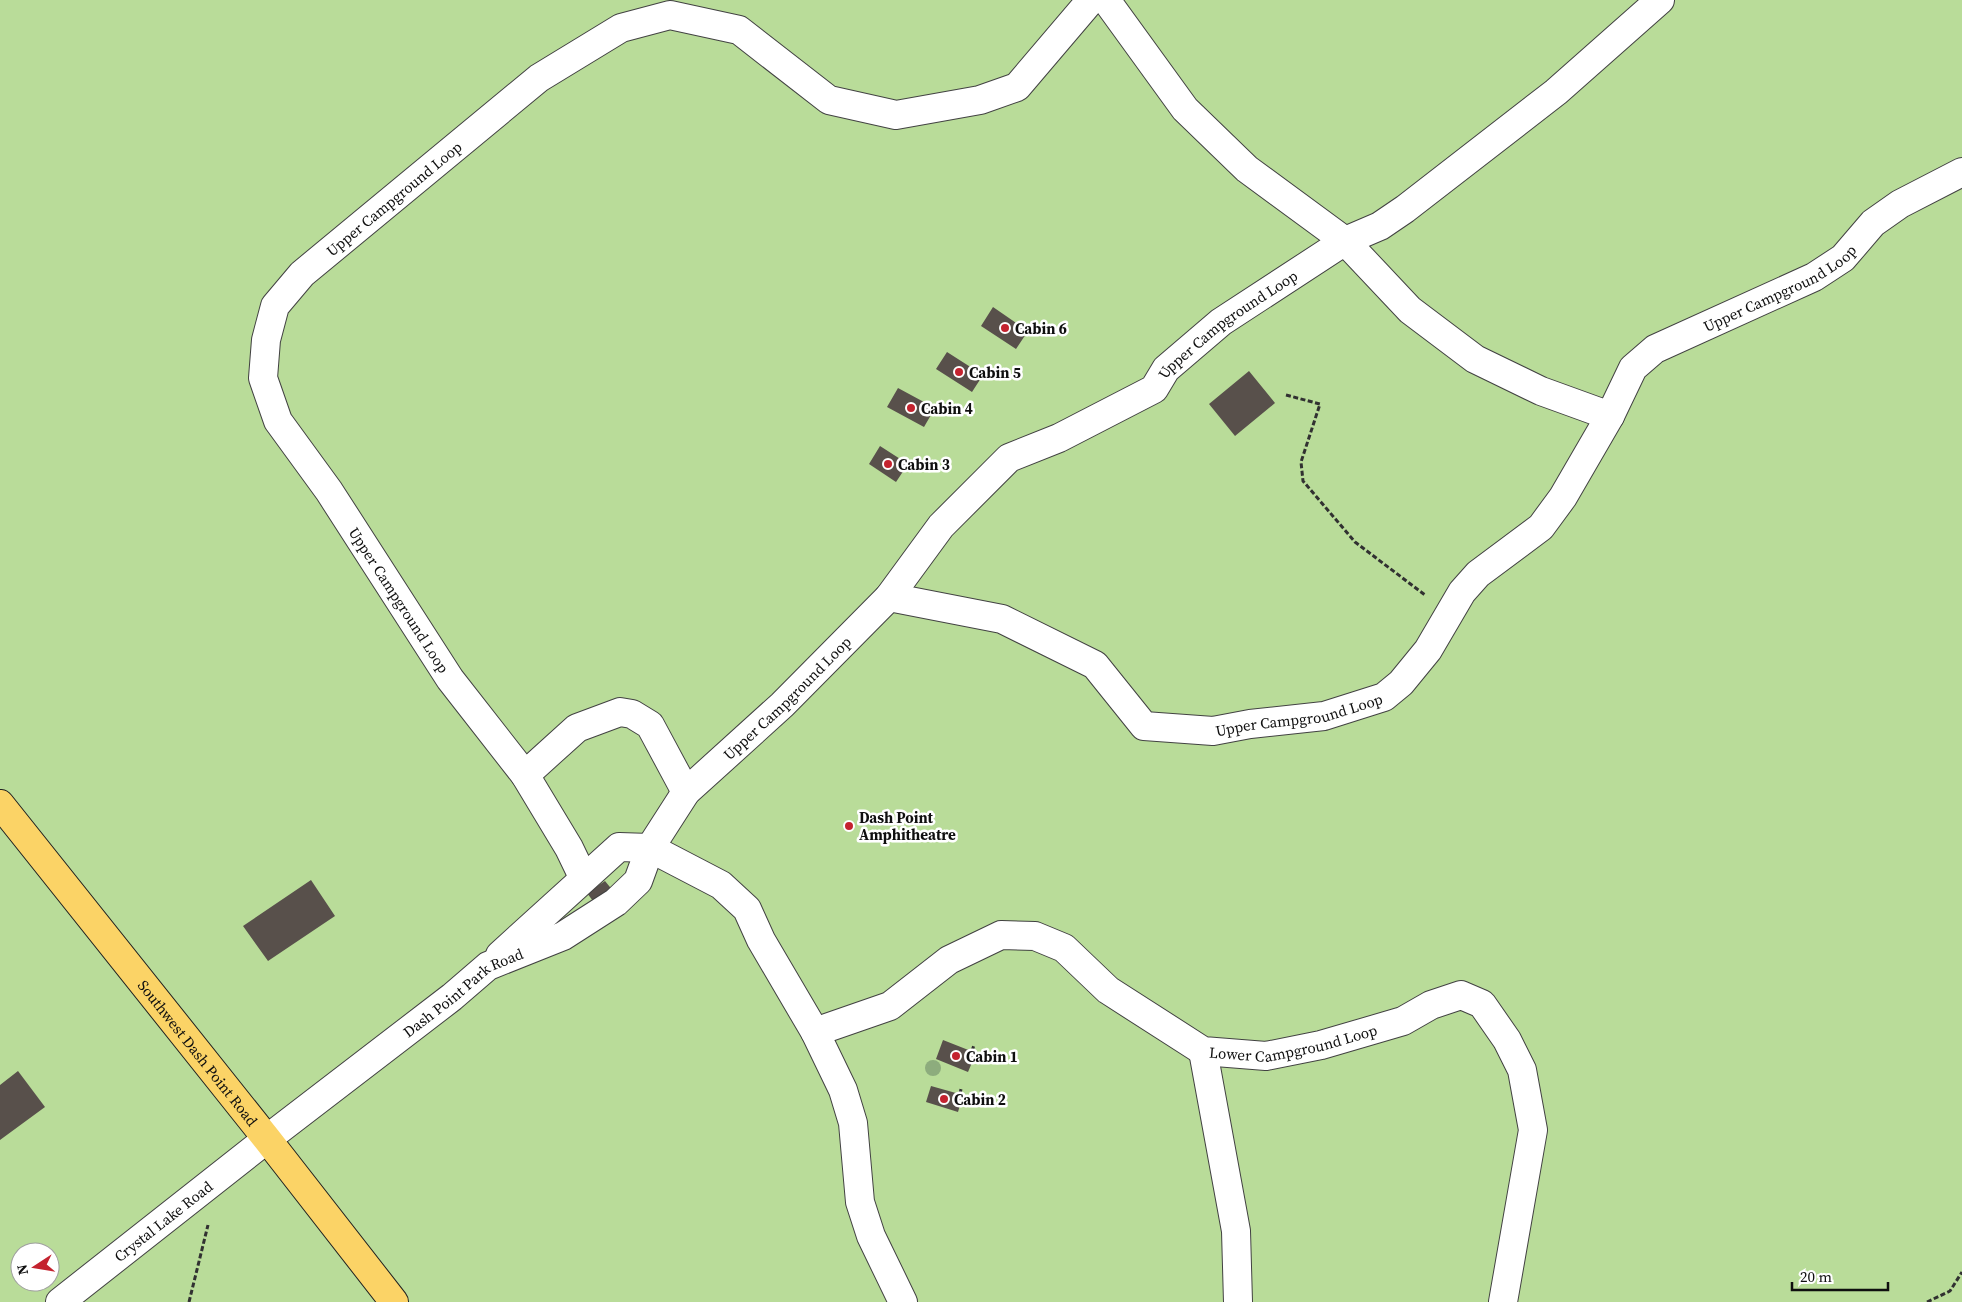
<svg xmlns="http://www.w3.org/2000/svg" width="1962" height="1302" font-family="'Source Serif 4',serif">
  <style>
    .forest { fill: #b9dc99; fill-rule: evenodd }
    .building { fill: #58504b }
    .lines { fill: none; stroke-linecap: round; stroke-linejoin: round }
    .minor-casing { stroke: #424242; stroke-width: 30 }
    .major-casing { stroke: #202020; stroke-width: 30 }
    .path { stroke: #313131; stroke-width: 3; stroke-dasharray: 5 2.5; stroke-linecap: butt }
    .minor { stroke: #fff; stroke-width: 28 }
    .major { stroke: #fbd366; stroke-width: 28 }
    .tree { fill: #8dac7d }
    .poi-dot { fill: #c4232f; stroke: #fff; stroke-width: 2 }
    .labels { text-anchor: middle; dominant-baseline: central; stroke-width: 5; stroke-linejoin: round; paint-order: stroke }
    .street-label { font-size: 15px; fill: #0f0f0f; stroke: #fff }
    .poi-label { font-size: 15px; font-weight: bold; fill: #0f0f0f; stroke: #fff; text-anchor: start }
  </style>
  <rect width="100%" height="100%" fill="#fffcf2"/>
  <!-- forest -->
  <path class="forest" d="M0,0H1962V1302H0ZM20,1252H50V1282H20Z"/>
  <!-- building -->
  <path class="building" d="M993,307L1028,331L1016,349L981,326Z
    M947,352L983,375L972,392L936,369Z
    M1249,371L1275,403L1235,436L1209,404Z
    M898,388L935,408L924,427L887,407Z
    M880,446L908,464L896,482L869,464Z
    M311,880L335,916L268,961L243,926Z
    M605,881L614,892L596,905L587,893Z
    M943,1040L976,1053L968,1072L936,1059Z
    M18,1071L45,1107L0,1140V1085Z
    M931,1086L963,1095L958,1112L926,1102Z"/>
  <g class="lines">
    <!-- minor casing -->
    <g class="minor-casing">
      <g id="minor">
        <path d="M1106,0L1185,109L1247,169L1345,241L1410,310L1475,359L1541,391L1610,416"/>
        <path id="s1" d="M889,597L1002,619L1095,665L1144,726L1213,731L1250,724L1324,716L1384,697L1401,683L1428,650L1462,592L1478,574L1541,527L1563,497L1610,416L1633,368L1655,349L1814,277L1843,258L1873,223L1900,204L1962,172"/>
        <path d="M525,775L577,728L620,712L632,714L650,725L686,792"/>
        <path id="s2" d="M583,877L569,848L525,775L450,679L329,491L278,421L263,378L266,340L275,306L302,274L539,78L621,28L670,15L739,30L829,100L896,115L980,100L1017,87L1091,0"/>
        <path d="M500,955L619,847L650,848L721,885L747,909L761,940L815,1032"/>
        <path d="M1203,1051L1236,1231L1238,1302"/>
        <path id="s3" d="M60,1302L267,1139L452,997L488,966L563,936L616,902L638,881L650,848L686,792L782,705L889,597L941,526L1009,458L1059,438L1154,389L1166,369L1221,322L1345,241L1380,226L1405,209L1556,92L1660,0"/>
        <path id="s4" d="M903,1302L871,1236L860,1202L853,1123L843,1090L815,1032L890,1006L949,960L1001,935L1035,936L1064,948L1108,990L1203,1051L1266,1056L1321,1045L1403,1021L1431,1005L1461,995L1482,1004L1507,1040L1522,1070L1533,1130L1503,1302"/>
      </g>
    </g>
    <!-- major casing -->
    <g class="major-casing">
      <g id="major">
        <path id="s5" d="M0,804L267,1139L394,1302"/>
      </g>
    </g>
    <!-- path -->
    <path class="path" d="M1286,395L1320,404L1301,462L1303,481L1355,542L1425,595
      M972,1051L974,1045
      M960,1094L961,1089
      M189,1302L208,1225
      M1927,1302L1950,1291L1962,1272"/>
    <!-- minor -->
    <use href="#minor" class="minor"/>
    <!-- major -->
    <use href="#major" class="major"/>
  </g>
  <!-- trees -->
  <circle class="tree" cx="933" cy="1068" r="8"/>
  <!-- markers -->
  <g class="poi-dot">
    <circle cx="1005" cy="328" r="5"/>
    <circle cx="959" cy="372" r="5"/>
    <circle cx="911" cy="408" r="5"/>
    <circle cx="888" cy="464" r="5"/>
    <circle cx="849" cy="826" r="5"/>
    <circle cx="956" cy="1056" r="5"/>
    <circle cx="944" cy="1099" r="5"/>
  </g>
  <g class="labels">
    <!-- street labels -->
    <g class="street-label">
      <text stroke="none"><textPath href="#s2" startOffset="829">Upper Campground Loop</textPath></text>
      <text stroke="none"><textPath href="#s1" startOffset="1128">Upper Campground Loop</textPath></text>
      <text stroke="none"><textPath href="#s3" startOffset="1546">Upper Campground Loop</textPath></text>
      <text transform="translate(399 600) rotate(57)">Upper Campground Loop</text>
      <text stroke="none"><textPath href="#s3" startOffset="958">Upper Campground Loop</textPath></text>
      <text stroke="none"><textPath href="#s1" startOffset="454">Upper Campground Loop</textPath></text>
      <text stroke="none"><textPath href="#s3" startOffset="509">Dash Point Park Road</textPath></text>
      <text stroke="none"><textPath href="#s4" startOffset="830">Lower Campground Loop</textPath></text>
      <text stroke="none"><textPath href="#s5" startOffset="318">Southwest Dash Point Road</textPath></text>
      <text stroke="none"><textPath href="#s3" startOffset="131">Crystal Lake Road</textPath></text>
    </g>
    <!-- poi labels -->
    <g class="poi-label">
      <text x="1015" y="328">Cabin 6</text>
      <text x="969" y="372">Cabin 5</text>
      <text x="921" y="408">Cabin 4</text>
      <text x="898" y="464">Cabin 3</text>
      <text x="859" y="817">Dash Point<tspan x="859" dy="17">Amphitheatre</tspan></text>
      <text x="966" y="1056">Cabin 1</text>
      <text x="954" y="1099">Cabin 2</text>
    </g>
  </g>
  <!-- north arrow -->
  <g transform="translate(35 1267) rotate(258)"><circle r="24" fill="#ffffff" stroke="#9f9f9f"/>
  <path d="M0-4L9 19L0 12L-9 19Z" fill="#c4232f"/>
  <text y="-8" font-size="14" font-weight="bold" text-anchor="middle" fill="#0f0f0f">N</text>
  </g>
  <!-- scale -->
  <path d="M1792 1282v8h96v-8" fill="none" stroke="#0f0f0f" stroke-width="2.5"/>
  <text x="1800" y="1282" font-size="15" fill="#0f0f0f" stroke="#ffffff" stroke-width="4" paint-order="stroke">20 m</text>
</svg>
